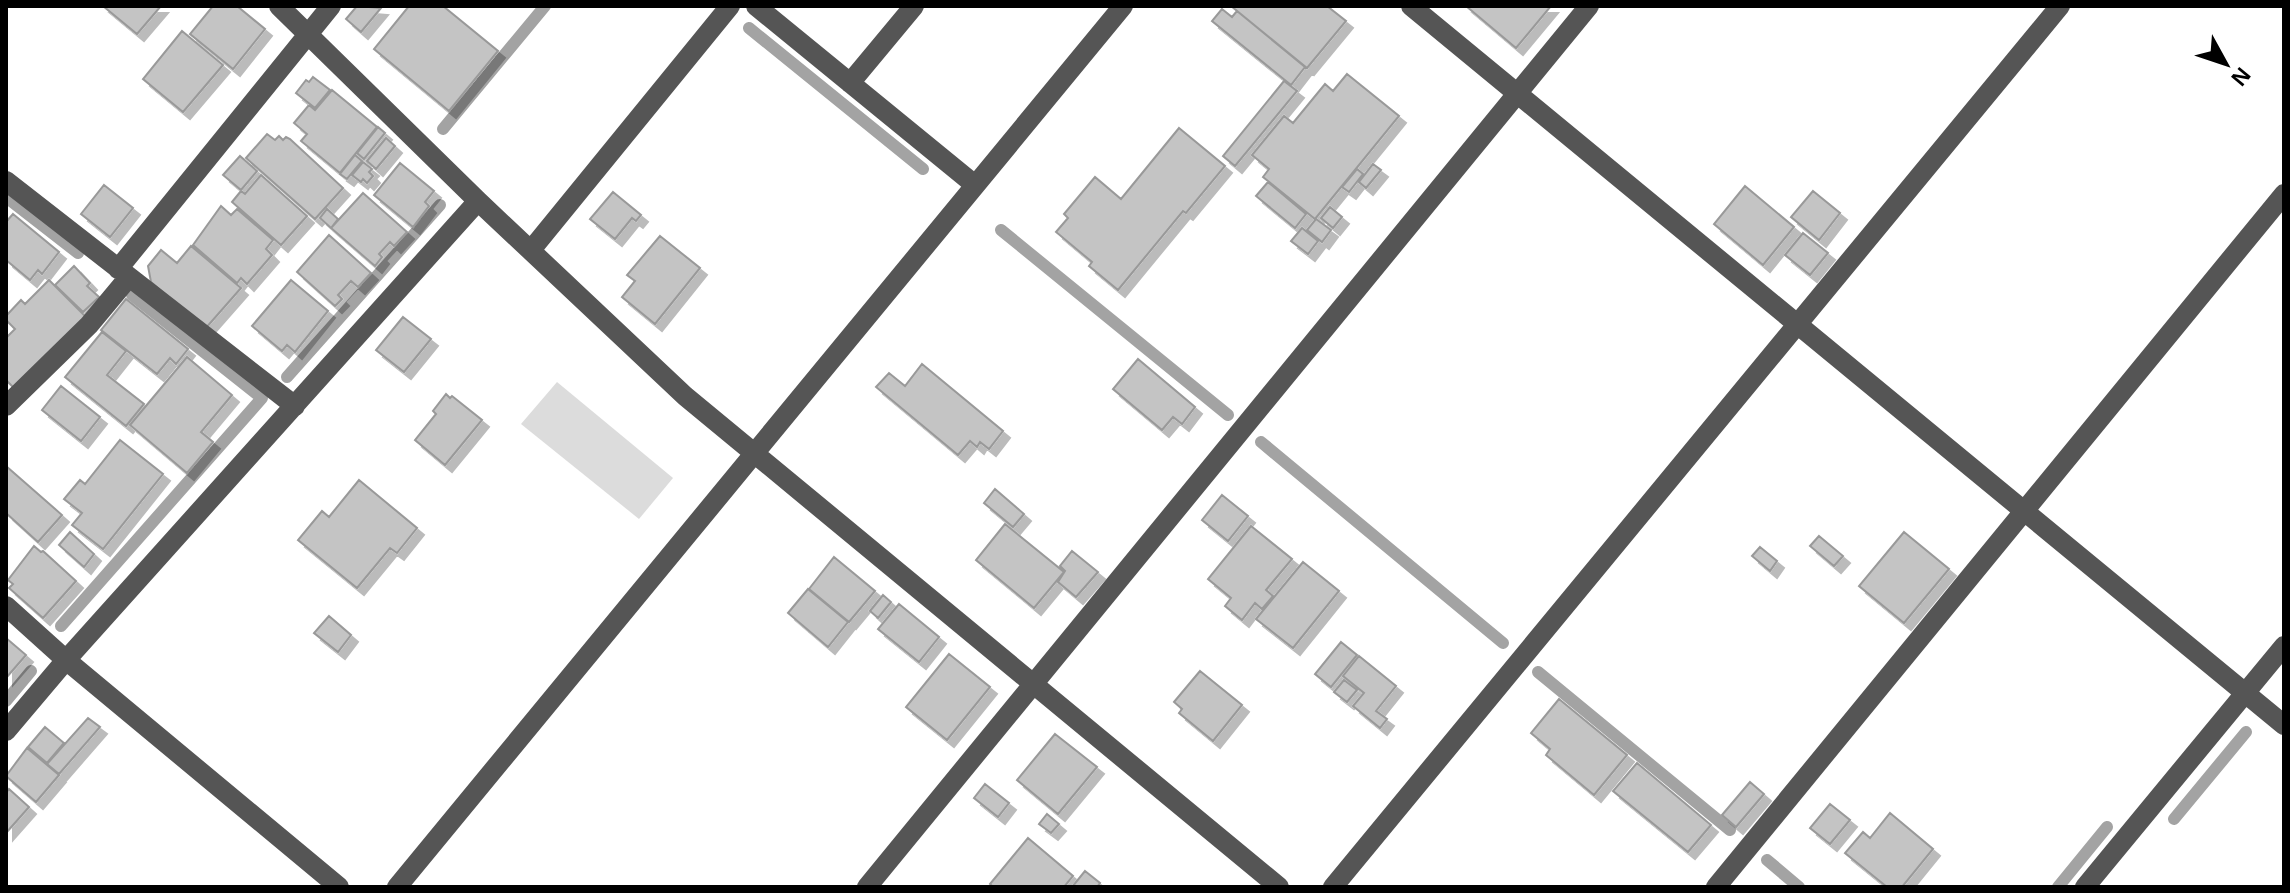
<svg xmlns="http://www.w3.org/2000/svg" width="2290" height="893" font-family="Helvetica,sans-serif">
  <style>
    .green { fill: #dcdcdc }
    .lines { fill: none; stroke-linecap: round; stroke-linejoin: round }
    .stream { stroke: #a3a3a3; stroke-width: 12 }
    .building { fill: #c4c4c4; stroke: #999; stroke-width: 2; filter: url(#shadow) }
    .minor { stroke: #555; stroke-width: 20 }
  </style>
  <defs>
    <filter id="shadow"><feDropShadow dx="7" dy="7" stdDeviation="0" flood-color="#0004"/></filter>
  </defs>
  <rect width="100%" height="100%" fill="#fff"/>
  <!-- green -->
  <path class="green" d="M557,382L673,478L639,519L521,424Z"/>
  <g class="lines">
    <!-- stream -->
    <path class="stream" d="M749,28L923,169
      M443,129L545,6
      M6,197L78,253
      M1001,230L1228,415
      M287,377L440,205
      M1261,442L1503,643
      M61,626L262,398L132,295
      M1538,672L1730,830
      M6,701L31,671
      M2174,819L2246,732
      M1767,860L1799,887
      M2058,887L2107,827"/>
  </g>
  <!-- building -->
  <path class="building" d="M103,6H161L137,34Z
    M213,6H237L265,29L233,69L190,34Z
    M357,6L381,8L361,32L346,19Z
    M409,6H443L498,51L449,111L374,49Z
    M1231,6H1327L1346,21L1307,68Z
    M1466,6H1551L1516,48Z
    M1222,9L1232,17L1237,11L1305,67L1291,85L1212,21Z
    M182,31L223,65L183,112L143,79Z
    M1347,74L1399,116L1315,219L1263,177L1269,169L1252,155L1284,116L1293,123L1325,84L1333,91Z
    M313,77L330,90L315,108L296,93L306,80L309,82Z
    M1284,81L1297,91L1235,166L1223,156Z
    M332,90L377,127L340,173L301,141L307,134L294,123L309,105L315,110Z
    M378,127L385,133L364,159L357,153Z
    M1179,128L1225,166L1186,213L1183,211L1118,290L1089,266L1092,262L1056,232L1068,218L1064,214L1095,177L1121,199Z
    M267,134L275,140L279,136L283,140L286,137L290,139L343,188L315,219L246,158Z
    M386,138L395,146L376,169L367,161Z
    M355,155L362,161L347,179L340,174Z
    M240,156L257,171L241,190L223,175Z
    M363,162L372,169L369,172L373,176L367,183L363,179L361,182L352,175Z
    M400,163L434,191L425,202L429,206L413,227L374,195Z
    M1373,164L1381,170L1366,188L1359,182Z
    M1357,169L1363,174L1349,192L1342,187Z
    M261,175L307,216L281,245L232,202L241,191L245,194Z
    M1268,182L1306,214L1295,228L1256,196Z
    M104,185L133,208L110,237L81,214Z
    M1745,186L1794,227L1763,265L1714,224Z
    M1813,191L1840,213L1819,240L1791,217Z
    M613,192L641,215L636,221L632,218L615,239L590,219Z
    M363,193L407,232L394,246L390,242L379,254L382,257L375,266L331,228Z
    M221,206L231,215L237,209L273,240L266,249L272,255L247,284L241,278L237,283L193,245Z
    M1330,207L1342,217L1333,228L1321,218Z
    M327,209L338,219L331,228L320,218Z
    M13,214L59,252L42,274L38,270L30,280L6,260V222Z
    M1316,219L1331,230L1322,242L1307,230Z
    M1302,228L1318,241L1308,254L1291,241Z
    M1803,233L1828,253L1810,275L1785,255Z
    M329,235L371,273L358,287L351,281L338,295L342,299L335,306L297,272Z
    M660,236L700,268L655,324L622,297L635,281L627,275Z
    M191,246L241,288L205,329L151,282L148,266L161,250L177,263Z
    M74,266L90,283L87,286L99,297L83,312L55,285Z
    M49,280L86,317L15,389L6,380V338L15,329L6,320V316L21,300L25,304Z
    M291,280L328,311L295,352L287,345L282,351L252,326Z
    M126,299L188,349L176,364L170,358L157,374L101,330Z
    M403,317L431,339L404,372L376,350Z
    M102,332L126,351L107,375L144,404L126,426L65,377Z
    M187,357L232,395L201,432L213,442L187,473L130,425Z
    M1138,359L1195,407L1182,424L1173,417L1162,430L1113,389Z
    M922,364L1003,431L989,449L980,442L977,447L970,441L958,455L876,387L889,373L905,386Z
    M61,386L100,417L81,441L42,410Z
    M446,394L450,398L452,396L482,420L445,465L415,440L436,414L433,411Z
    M120,440L163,474L103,549L72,525L82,513L64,499L80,480L85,484Z
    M6,466L62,515L38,542L6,513Z
    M359,480L417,528L397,553L390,548L357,588L298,540L322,511L329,517Z
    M995,489L1024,514L1013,527L984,503Z
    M1222,495L1248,516L1228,541L1202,520Z
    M1005,524L1064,572L1034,608L976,560Z
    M1251,526L1292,559L1266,590L1273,596L1262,609L1255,603L1242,620L1225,606L1231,598L1208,579Z
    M70,532L94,554L84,567L59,545Z
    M1904,532L1949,569L1904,623L1859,586Z
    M1819,536L1843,556L1834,566L1810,546Z
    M34,546L41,552L43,551L76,581L43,618L9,588L13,584L8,580Z
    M1760,547L1777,561L1770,571L1752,556Z
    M1072,551L1098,572L1076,597L1058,582L1065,571L1060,566Z
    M834,557L875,591L849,622L809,589Z
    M1303,562L1339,591L1293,648L1256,619Z
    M808,589L848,622L828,647L788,613Z
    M883,595L891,602L878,618L870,611Z
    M899,604L939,637L919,662L878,629Z
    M329,616L351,635L338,652L314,633Z
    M6,638L26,655L6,678Z
    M1341,642L1357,655L1331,687L1315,674Z
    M949,654L990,687L947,740L906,707Z
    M1359,656L1396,686L1376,711L1387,719L1380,728L1353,706L1364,693L1343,676Z
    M1200,671L1242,705L1213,741L1179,713L1182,709L1174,702Z
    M1344,680L1357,690L1347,702L1334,692Z
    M1559,699L1627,755L1594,795L1546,755L1550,749L1531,733Z
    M88,718L100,727L59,774L47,764Z
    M45,727L64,743L47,763L28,747Z
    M1055,734L1097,767L1058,814L1017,780Z
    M27,748L59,775L36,802L6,776Z
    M1637,763L1711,825L1688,852L1613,791Z
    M1750,782L1764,794L1736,827L1722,815Z
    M985,784L1009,803L998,817L974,798Z
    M9,789L29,807L6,833V793Z
    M1830,804L1850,820L1830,844L1810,828Z
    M1890,813L1933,849L1902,887H1887L1845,853L1863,832L1870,838Z
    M1047,814L1059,824L1051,833L1039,824Z
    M1028,838L1073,876L1064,887H993L990,884Z
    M1085,871L1100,883L1097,887H1072Z"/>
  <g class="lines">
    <!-- minor -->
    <path class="minor" d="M279,6L478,201L685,396L1279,887
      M756,6L975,185
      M1411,6L2284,725
      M850,83L914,6
      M6,181L295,406
      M531,250L730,6
      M118,269L331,6
      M6,406L89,325L129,277
      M6,606L66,660L339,887
      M6,731L66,660L478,201
      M397,887L1123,6
      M867,887L1589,6
      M1333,887L2060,6
      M1716,887L2284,194
      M2085,887L2284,646"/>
  </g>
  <!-- border -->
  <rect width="2290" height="893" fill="none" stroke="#000000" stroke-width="16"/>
  <!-- north arrow -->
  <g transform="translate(2226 64) rotate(130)" stroke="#ffffff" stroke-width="6" paint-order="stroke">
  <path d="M0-6L14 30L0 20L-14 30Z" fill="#000000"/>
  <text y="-12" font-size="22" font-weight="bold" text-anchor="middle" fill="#000000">N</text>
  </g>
</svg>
